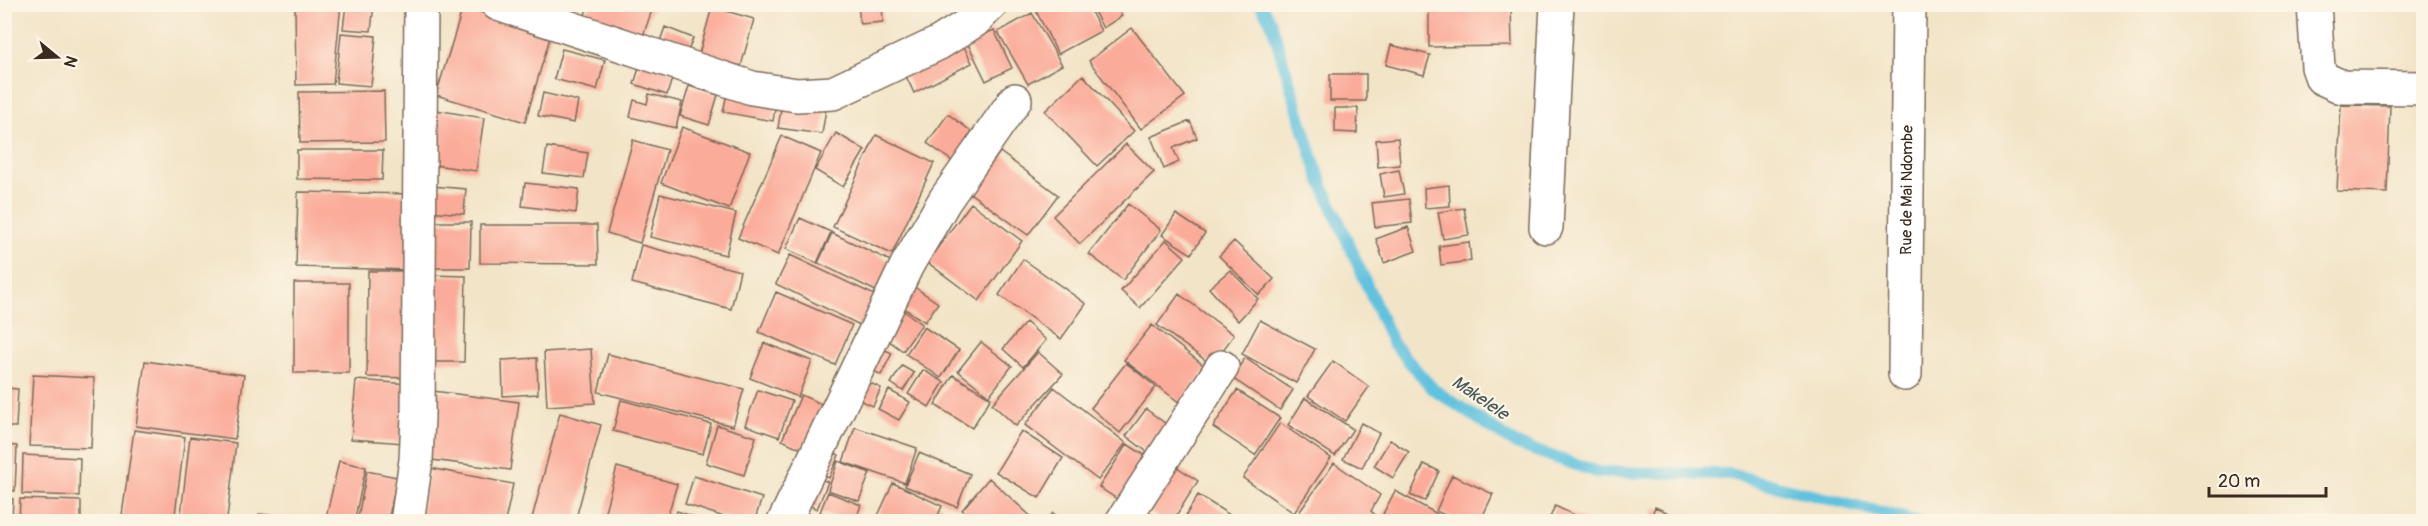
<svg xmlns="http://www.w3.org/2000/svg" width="2428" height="526" font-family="Pangolin,sans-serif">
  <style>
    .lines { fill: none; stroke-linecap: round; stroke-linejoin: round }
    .stream { stroke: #60c2de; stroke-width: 12 }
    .building { fill: #fbab99 }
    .street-casing { stroke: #7b6b59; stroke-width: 36 }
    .street { stroke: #fff; stroke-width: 33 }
    .labels { text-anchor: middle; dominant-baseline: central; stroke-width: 4.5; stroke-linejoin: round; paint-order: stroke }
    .street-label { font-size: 16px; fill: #3b2a1e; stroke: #fcf5e5 }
    .water-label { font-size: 18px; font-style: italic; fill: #465858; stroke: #fcf5e5 }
  </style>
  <rect width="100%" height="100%" fill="#fcf5e5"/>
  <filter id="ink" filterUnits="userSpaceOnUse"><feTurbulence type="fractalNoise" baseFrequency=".0167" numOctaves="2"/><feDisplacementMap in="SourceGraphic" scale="12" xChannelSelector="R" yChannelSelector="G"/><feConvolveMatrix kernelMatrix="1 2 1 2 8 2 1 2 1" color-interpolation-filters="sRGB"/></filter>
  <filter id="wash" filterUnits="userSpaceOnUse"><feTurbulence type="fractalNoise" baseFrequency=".008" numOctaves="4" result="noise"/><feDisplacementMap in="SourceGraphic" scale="24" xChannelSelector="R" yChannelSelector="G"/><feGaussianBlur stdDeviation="1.35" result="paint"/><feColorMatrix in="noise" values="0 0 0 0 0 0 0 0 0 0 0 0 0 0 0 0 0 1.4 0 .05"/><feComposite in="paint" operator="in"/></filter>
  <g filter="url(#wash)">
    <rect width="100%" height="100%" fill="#f2e4c7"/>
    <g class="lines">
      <!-- stream -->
      <path class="stream" d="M1260,4L1271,22L1317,172L1392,342L1433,389L1516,444L1597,472L1730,474L1920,522"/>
    </g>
    <g id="blocks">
      <!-- building -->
      <path class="building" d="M295,4H341L333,84L296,85Z
        M346,4H374L371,31L343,29Z
        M552,4H580L576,14Z
        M589,4H654L642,39L584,17Z
        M858,4H882L883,22L860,24Z
        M1087,4L1101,31L1058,54L1033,5Z
        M1090,4H1115L1122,16L1103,28Z
        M1429,5H1511L1512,46L1429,47Z
        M463,7L551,34L525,122L436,95Z
        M712,7L754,19L741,66L699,54Z
        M1032,13L1062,65L1028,84L998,32Z
        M665,27L693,38L687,54L659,44Z
        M1132,28L1185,96L1141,129L1089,61Z
        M994,30L1012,68L986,81L967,42Z
        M341,33L376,36L371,86L336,83Z
        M963,45L972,63L914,93L905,74Z
        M1391,45L1430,55L1424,75L1386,65Z
        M562,49L605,60L597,90L554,79Z
        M641,62L674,72L667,95L634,84Z
        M1330,74H1366V101H1330Z
        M1083,75L1134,131L1097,166L1045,111Z
        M689,86L718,95L709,125L680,116Z
        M384,91L385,142L300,143L299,92Z
        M543,93L578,101L574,123L538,116Z
        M649,94L682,102L676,128L630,117L634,100L647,104Z
        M727,94L776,103L773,121L723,112Z
        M782,102L826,109L822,134L778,128Z
        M2341,105L2390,106L2387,193L2337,191Z
        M1335,108H1358L1357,133L1335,132Z
        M436,110L484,118L476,171L428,164Z
        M948,114L979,137L959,166L927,143Z
        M1190,121L1197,138L1173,148L1179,162L1164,169L1151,137Z
        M682,127L750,152L729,209L661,183Z
        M836,133L865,150L843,187L815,170Z
        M876,135L934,163L892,254L833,227Z
        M782,136L821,153L778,255L738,238Z
        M1398,138L1400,165L1378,167L1376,140Z
        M633,140L667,150L640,243L607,233Z
        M1126,144L1154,172L1080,244L1053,216Z
        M547,147L588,153L584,178L543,173Z
        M297,150H383L382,180L297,179Z
        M1000,152L1058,195L1028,235L970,193Z
        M1399,170L1404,194L1384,197L1380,174Z
        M525,183L579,189L576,213L522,206Z
        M1449,185L1450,206L1425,208L1424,188Z
        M431,186L466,189L464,214L429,211Z
        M298,192L413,194L411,270L296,267Z
        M660,194L736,213L726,255L650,237Z
        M1409,199L1412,223L1375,227L1372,203Z
        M971,203L1022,241L979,301L927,262Z
        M1128,204L1161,230L1123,280L1089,254Z
        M1464,208L1469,235L1443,239L1438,212Z
        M1176,214L1205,233L1191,254L1162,235Z
        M800,218L831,232L817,263L786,249Z
        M431,222H471L470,268H430Z
        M480,225H597L598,264L480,263Z
        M1408,227L1416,251L1384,263L1376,239Z
        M832,233L901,266L886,296L818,263Z
        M1166,240L1185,257L1140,308L1121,291Z
        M1234,241L1274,279L1259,295L1219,256Z
        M1469,242L1471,261L1441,265L1439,246Z
        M641,245L740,271L731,309L632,283Z
        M790,255L881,298L866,328L776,284Z
        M1023,259L1086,304L1061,339L999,295Z
        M1230,270L1258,299L1238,321L1209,288Z
        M368,271H416L415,378L367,377Z
        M430,275L466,276L464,362H428Z
        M294,283H349V373H294Z
        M913,286L938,303L925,322L900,306Z
        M776,292L852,325L835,365L759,332Z
        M1179,294L1234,335L1212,365L1157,325Z
        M904,311L922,324L903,351L885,338Z
        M1260,320L1315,349L1296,383L1242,354Z
        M1026,322L1046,340L1023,367L1003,349Z
        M1152,325L1207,368L1180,403L1124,360Z
        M924,327L959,350L941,378L906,354Z
        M981,342L1012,366L989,396L958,371Z
        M764,343L812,361L798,397L750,378Z
        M881,348L892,353L881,375L870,369Z
        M591,349L595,403L547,406L544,352Z
        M1038,352L1063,374L1016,426L992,404Z
        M608,354L744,389L733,426L598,392Z
        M537,358L538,394L503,396L502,360Z
        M1245,358L1293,390L1280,410L1232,378Z
        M145,361L244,375L235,439L136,426Z
        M1333,361L1369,387L1345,421L1308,396Z
        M1126,363L1156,387L1120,433L1091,408Z
        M902,366L914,373L903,391L891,383Z
        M923,370L944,382L929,407L908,394Z
        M33,375L94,378L91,448L29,446Z
        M953,375L991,398L972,428L935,405Z
        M356,380L409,384L404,443L351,439Z
        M868,382L881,388L873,406L859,400Z
        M1054,387L1126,443L1098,480L1025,425Z
        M5,388L18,389L16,427H5Z
        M758,390L792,401L779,437L745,425Z
        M889,390L910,402L899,420L878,409Z
        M1237,390L1280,418L1255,455L1213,427Z
        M433,391L519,402L510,470L424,459Z
        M801,395L832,409L812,454L782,440Z
        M1305,398L1353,429L1335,456L1288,425Z
        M621,400L711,424L703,454L613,431Z
        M1146,409L1174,430L1154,457L1126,436Z
        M560,413L601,425L575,522H531Z
        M1280,423L1331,458L1294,513L1243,478Z
        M1361,423L1379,433L1362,468L1343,459Z
        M717,425L756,437L744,475L706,463Z
        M855,427L917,448L905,483L843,462Z
        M134,430L185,437L174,522H121Z
        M1021,431L1063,458L1039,498L996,472Z
        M190,437L236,443L227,519L181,514Z
        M1390,440L1409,452L1393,478L1374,466Z
        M1127,444L1152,460L1123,503L1099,487Z
        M4,445L17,446L15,491L4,490Z
        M826,449L839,455L829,478L816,472Z
        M919,453L970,474L957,507L905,486Z
        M23,455L80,458L79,496L22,494Z
        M339,461L366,467L354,522H325Z
        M838,461L870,473L859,501L828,490Z
        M1334,463L1380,495L1371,511L1383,522H1308L1298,514Z
        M1424,464L1439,471L1425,501L1410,495Z
        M1174,465L1198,481L1172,522H1164L1145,509Z
        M617,467L677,484L666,522H602Z
        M430,468L513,484L505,522H419Z
        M367,471L397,477L388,522H357Z
        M1452,475L1493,494L1480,522H1460L1436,511Z
        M694,476L762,498L754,522H739L685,504Z
        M813,476L828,482L817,509L801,502Z
        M989,478L1037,522H978L962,510Z
        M893,483L942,506L935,522L876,520Z
        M1395,491L1441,516L1438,522H1396L1383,514Z
        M828,492L861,505L855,522H846L820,512Z
        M1198,495L1241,522H1182Z
        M4,498L13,499L12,522H4Z
        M20,499L81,501V522H19Z
        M1555,506L1589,522H1548Z
        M1655,507L1683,519V522H1649Z
        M677,511L705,521V522H673Z
        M1053,513L1066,522H1046Z
        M259,514L308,520V522H258Z"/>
    </g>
  </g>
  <g filter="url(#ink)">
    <use href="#blocks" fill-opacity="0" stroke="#7b6b59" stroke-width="1.5"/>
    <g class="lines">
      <!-- street casing -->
      <g class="street-casing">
        <g id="street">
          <path d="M498,4L752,88L797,95L833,93L939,43L974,21L991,4"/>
          <path d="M2314,4L2318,67L2322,78L2342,87L2424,88"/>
          <path d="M1546,227L1557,4"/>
          <path id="s1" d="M1905,374L1909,4"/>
          <path d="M407,522L416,460L418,417L421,4"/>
          <path d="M784,522L907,265L945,200L1015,100"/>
          <path d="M1122,522L1222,367"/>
        </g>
      </g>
      <!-- street -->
      <use href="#street" class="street"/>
    </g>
  </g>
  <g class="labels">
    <!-- street labels -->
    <g class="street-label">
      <text stroke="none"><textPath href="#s1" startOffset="184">Rue de Mai Ndombe</textPath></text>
    </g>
    <!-- water labels -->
    <g class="water-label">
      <text transform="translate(1480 398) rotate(34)">Makelele</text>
    </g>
  </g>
  <!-- margin -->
  <rect width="2428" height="526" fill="none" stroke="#fcf5e5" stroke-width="24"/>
  <!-- north arrow -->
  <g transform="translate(57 57) rotate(109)" stroke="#fcf5e5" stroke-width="4.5" paint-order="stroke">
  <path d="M0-4.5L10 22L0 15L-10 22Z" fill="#3b2a1e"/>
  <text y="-9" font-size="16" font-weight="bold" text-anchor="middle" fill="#3b2a1e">N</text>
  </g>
  <!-- scale -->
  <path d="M2209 487v9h117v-9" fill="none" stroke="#3b2a1e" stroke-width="3"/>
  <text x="2218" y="487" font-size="18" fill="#3b2a1e" stroke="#fcf5e5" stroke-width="4.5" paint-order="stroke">20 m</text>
</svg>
